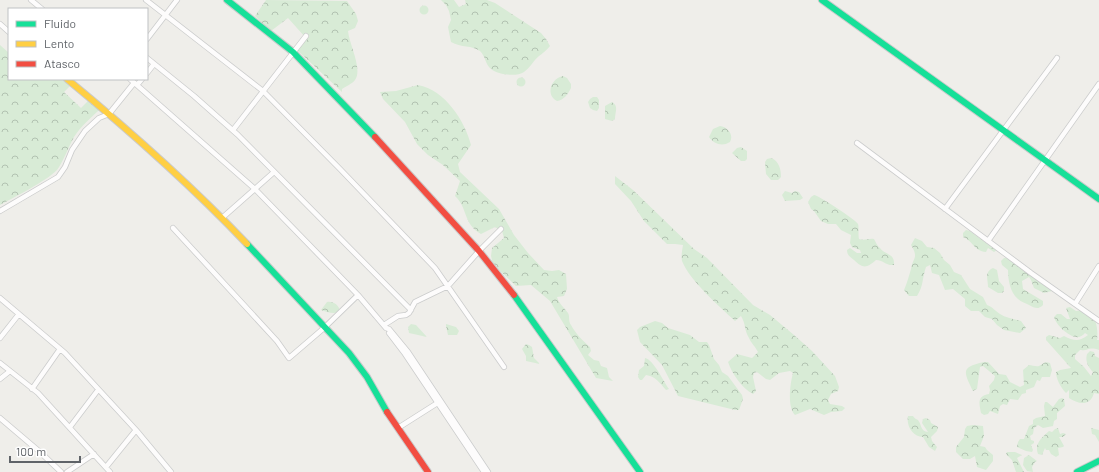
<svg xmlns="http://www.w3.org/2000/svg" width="1099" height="472" font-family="Barlow,sans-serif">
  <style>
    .forest { fill: url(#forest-crowns) }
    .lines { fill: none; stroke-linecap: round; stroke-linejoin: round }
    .street-casing { stroke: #cbcccc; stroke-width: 6 }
    .fast-casing { stroke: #cacacb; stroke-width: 8 }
    .slow-casing { stroke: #cacacb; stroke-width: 8 }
    .jam-casing { stroke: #cacacb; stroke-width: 8 }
    .street { stroke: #fdfcfc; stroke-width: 4.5 }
    .fast { stroke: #16e098; stroke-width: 6 }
    .slow { stroke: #ffcf43; stroke-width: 6 }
    .jam { stroke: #f24e42; stroke-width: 6 }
  </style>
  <defs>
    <pattern id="forest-crowns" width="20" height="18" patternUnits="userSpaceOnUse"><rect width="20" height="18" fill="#d8ebd6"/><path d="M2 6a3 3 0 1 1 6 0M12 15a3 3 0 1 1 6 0" fill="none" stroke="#b2c2b1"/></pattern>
  </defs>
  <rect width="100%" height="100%" fill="#efeeea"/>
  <!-- forest -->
  <path class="forest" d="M266,0L347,1L356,14L358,21L355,28L348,31C349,44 363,69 355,80C352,84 346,86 342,89V92L297,50L305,37L288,18L271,31L255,16Z
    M441,0H454L459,7L466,4L465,0H487L495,3L541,33L546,39L550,46C546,51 543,53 539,56C533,61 530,68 524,72C517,77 498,75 491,69C485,64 486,57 480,51C472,45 461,48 451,42L448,27L451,20L449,11L446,5Z
    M419.5 10a4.5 4.5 0 1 1 9 0a4.5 4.5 0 1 1-9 0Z
    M0,45L9,53V79H62L70,86L64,92L81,108L89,100L101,108C92,117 81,126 74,137C69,146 63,162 57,170C45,182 16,196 0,205Z
    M563,76L567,78L571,84V88C568,94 564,100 557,101C545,95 551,78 563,76Z
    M516.5 82a4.5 4.5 0 1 1 9 0a4.5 4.5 0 1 1-9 0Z
    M418,85C445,90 465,121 471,145L458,164L460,172L499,209L514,235L528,253L544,270L552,271L559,270L566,274L567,289L564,296L557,297C559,304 564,307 568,313C570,316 568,321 571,325C575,333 584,342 590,347L591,351L588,355L594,360L599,361L601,366L607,368L609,377L613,381L596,378L550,301L531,285L516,286L493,264L491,256L492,248L504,238L502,231L495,227L481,234C463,224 468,208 455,196L460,181L443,165L428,155L417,144L405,122L383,99L380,92L396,91Z
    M593,97H597L599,100V108L597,111L593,110L590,108L588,102L590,99Z
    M612,102C619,106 615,112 615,119L612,121L605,119V106Z
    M720,126C728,127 734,135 730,142C722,147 714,144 709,137L713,129Z
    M741,147L747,151V159L745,161H741L732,153L737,148Z
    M771,158C779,161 781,169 781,177L778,180H771L766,174L765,162L767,159Z
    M615,176L633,190L694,249L707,258L753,305L770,315L794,335L812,351L835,376L839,387L838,391L831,394L828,400L830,404L842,406L845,408L842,411L831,412L824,415L810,409L795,415C787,407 790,384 793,373L790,371L779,373L770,380L766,379L757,372L754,373L753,377L756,391L753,394C742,388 732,374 728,362L737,354L752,358L758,352C755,346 751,343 749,338C744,330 746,324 741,316L735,321C719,306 690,281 682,261C681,256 682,251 683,245L675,244H667L644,221L631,201L615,184Z
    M785,191L792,193L795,191L799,192L803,198L800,200L785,201L782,195Z
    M814,195C818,195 856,220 858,224C859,226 858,234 859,239C864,241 869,238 874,239C876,242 877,246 880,248C885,255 895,253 894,265C886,266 883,260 876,260C867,268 863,269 854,260C850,257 847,255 847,250L850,248L857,253H861L860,250L852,247L850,243L851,235L841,230L836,224H828L821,221L814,211L811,209L808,202L811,197Z
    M966,230L970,231L979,238L990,242L997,250L994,252L988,248L986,252C974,251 972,240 963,237V233Z
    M915,238L922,241L927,247L934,248L940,253L944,260L950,265L954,272L961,275L970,289L983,297L987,305C994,308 994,310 1000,314C1006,318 1014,319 1021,321L1026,328L1020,333L1004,330L997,325L992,319L985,317L979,311H971L965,306V299L953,289L945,290L939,275L932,273L930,265L926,267C922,278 924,285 917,296H909L904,290C907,283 909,276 911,269C913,257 919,258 911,245Z
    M1004,258H1008L1051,284L1053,287L1052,291L1044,293L1034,288L1031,280L1029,277L1022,281L1023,289L1043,301V305C1038,310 1035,308 1029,305C1026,303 1021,302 1018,299C1010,292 1008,280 1008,270L1002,265L1001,261Z
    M993,268L997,270L999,281L1004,287V291L1002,293H998L988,287C988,279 984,272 993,268Z
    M327,302C333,301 339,305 340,311C335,315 327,312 321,310Z
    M1070,307L1076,311C1094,308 1099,324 1097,340H1099V350C1089,346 1089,351 1080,350L1075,355V359L1084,367L1091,376L1093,372C1088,367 1085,361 1087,354L1090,351L1094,352L1095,356L1099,358V394L1094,393C1090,407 1078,404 1069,398V390L1066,393C1061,388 1056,379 1056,372L1060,370L1071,368L1046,340V337L1049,335L1060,338L1064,336C1074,341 1079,342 1088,335L1085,333C1083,335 1080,338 1076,337C1068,336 1056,325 1054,317L1057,314H1061L1067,319H1070L1066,308Z
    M655,321L662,323L668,328L690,335L699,342H707L709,345L714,359L719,365L722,372L728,376L742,395L743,399L739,410H735L678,396L662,365L640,342L637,330L640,327Z
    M411,324L416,325L427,337L409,333L408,327Z
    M446,324L456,327L459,331L457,335H448L446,326Z
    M526,344L529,345L532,347L534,358L540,364L526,361V356L522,349Z
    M645,358C653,359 664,382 669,389L666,390C660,383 655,376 646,375L642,380H640L638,377L639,370L644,366Z
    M984,362H988L999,374L1006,375L1010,382L1020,387L1024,385L1023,370L1029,365C1032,365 1036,367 1039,366C1044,364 1044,361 1050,363L1052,370L1050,377H1042L1040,381L1037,380L1034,387L1026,390V393L1022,394L1018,400L1010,399L1007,405L1003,404L1000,406L998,414L990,411L988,414L984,415L981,413C979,403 977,396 989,394L990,390L989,386L994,380L995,376L983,366L980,367L977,389L973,391C963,371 961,367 984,362Z
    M1062,398L1064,399L1065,406L1057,413V419L1054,421L1053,426L1043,428L1038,425L1034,428L1033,434L1030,436L1031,440L1034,441V443L1031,445L1033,450L1032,452L1026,451L1017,447L1018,442L1020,439H1024L1029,426L1033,424V420L1036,418L1045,416L1044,406L1045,402H1047L1053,407L1059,399Z
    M908,416H913C914,418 916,419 918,420C922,425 920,431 928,432L922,423L923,419L926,418L930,420L931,423L938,427L937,431L931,437L932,441L937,447L935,451L929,447L923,437C913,437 906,426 908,416Z
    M973,425L983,426L984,436L980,446L985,447L987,450L993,455V461L986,470L977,467L975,456L970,459H963L956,452V447L964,437L965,429L967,426Z
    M1058,428L1060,434L1063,433L1066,434L1063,437H1059L1064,446L1063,447L1058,448L1059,455L1056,457L1051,454L1049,450H1046L1045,448L1042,455L1038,454C1034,443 1042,438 1049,431L1052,432L1055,429Z
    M1091,428L1099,430V442L1095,435L1092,434Z
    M1007,452H1015L1022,455L1017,458L1024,472H1016L1012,460L1006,454Z
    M1029,455L1037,461L1035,462L1032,467L1033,472L1027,471L1023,465L1024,458Z"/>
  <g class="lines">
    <!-- street casing -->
    <g class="street-casing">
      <path id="street" d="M31,0L42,9
        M146,0L263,91L340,169L435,268L504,367
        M0,24L9,32
        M147,39L177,0
        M147,58L194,96L238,135L411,310
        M147,73L154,64
        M130,79L255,189L358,295L386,328L389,329L408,352L488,472
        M137,85L142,79
        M233,130L306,36
        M857,143L1031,273L1099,321
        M945,209L1057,58
        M0,211L58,177L65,167L72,150L85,131L99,118L109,114L134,83
        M222,218L274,172
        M173,228L277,341L289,358L324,328L358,295
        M988,241L1099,84
        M0,298L65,353L136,430L171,472
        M1075,304L1099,266
        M384,325L398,316L406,315L409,313L415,302L448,286L479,251L501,229
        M389,333L405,354L484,472
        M0,338L19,314
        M0,363L38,393L110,472
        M0,379L10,371
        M32,389L60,349
        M0,418L40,452L61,472
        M70,427L98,390
        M398,428L439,402
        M106,467L136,430
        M67,472L94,454"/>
    </g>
    <!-- fast casing -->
    <g class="fast-casing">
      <path id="fast" d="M227,0L293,52L375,137
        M822,0L1099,199
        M247,244L349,353L367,377L387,412
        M514,295L640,472
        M1077,472L1099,461"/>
    </g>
    <!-- slow casing -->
    <g class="slow-casing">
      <path id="slow" d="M67,79C130,131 191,185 247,244"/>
    </g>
    <!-- jam casing -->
    <g class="jam-casing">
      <path id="jam" d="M375,137L479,251L514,295
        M387,412L428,472"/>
    </g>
    <!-- street -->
    <use href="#street" class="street"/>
    <!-- fast -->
    <use href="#fast" class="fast"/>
    <!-- slow -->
    <use href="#slow" class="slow"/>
    <!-- jam -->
    <use href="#jam" class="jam"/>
  </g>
  <!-- legend -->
  <rect x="8" y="8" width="140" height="72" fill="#ffffff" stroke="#bfc1c3"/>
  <rect x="16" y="21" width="20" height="6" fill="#16e098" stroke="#bfc1c3"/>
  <text x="44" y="28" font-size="12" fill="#5f6368">Fluido</text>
  <rect x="16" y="41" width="20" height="6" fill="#ffcf43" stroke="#bfc1c3"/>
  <text x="44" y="48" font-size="12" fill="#5f6368">Lento</text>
  <rect x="16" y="61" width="20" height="6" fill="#f24e42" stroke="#bfc1c3"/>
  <text x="44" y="68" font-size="12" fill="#5f6368">Atasco</text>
  <!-- scale -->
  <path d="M10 456v6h70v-6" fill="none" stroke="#5f6368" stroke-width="2"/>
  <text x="16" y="456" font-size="12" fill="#5f6368" stroke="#ffffff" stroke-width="3" paint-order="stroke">100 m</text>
</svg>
